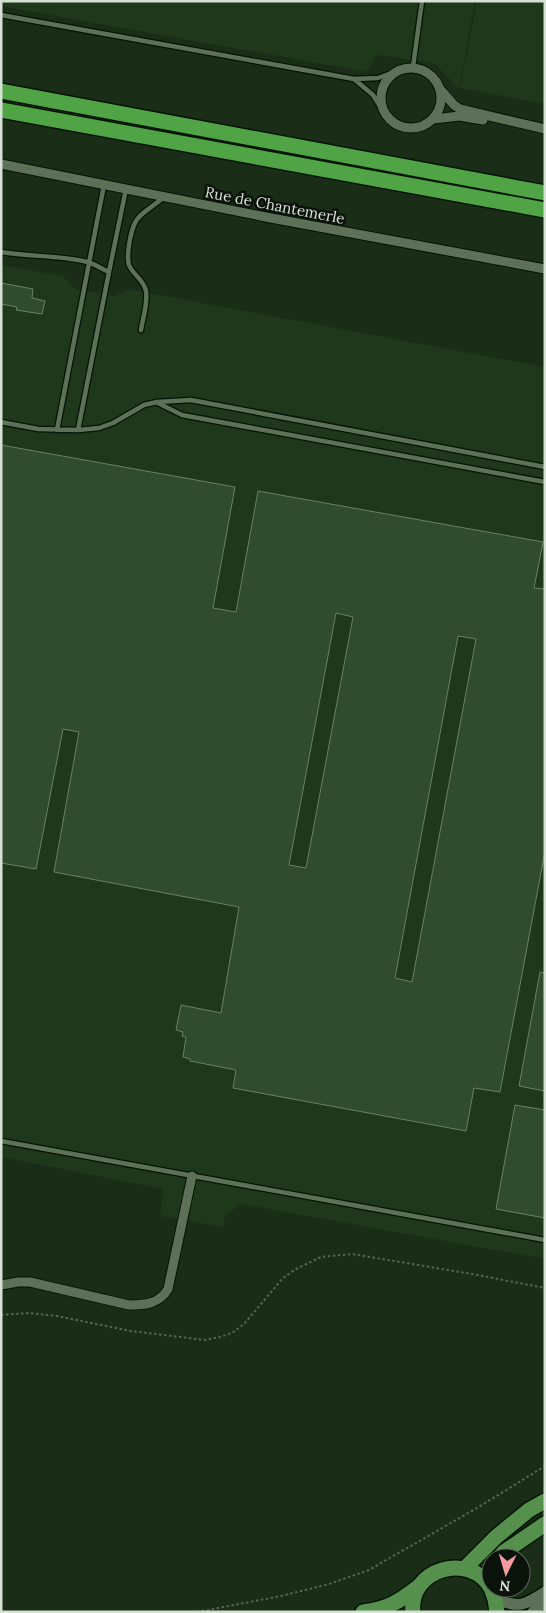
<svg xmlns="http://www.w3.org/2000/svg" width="546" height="1613" font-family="Lora,serif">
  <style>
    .built { fill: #1f371b }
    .building { fill: #314b2e; stroke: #6a8067; fill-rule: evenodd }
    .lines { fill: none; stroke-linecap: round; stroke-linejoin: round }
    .service-casing { stroke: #041503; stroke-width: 7 }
    .minor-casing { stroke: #041503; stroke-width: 11 }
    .tertiary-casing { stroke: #041503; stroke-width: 14 }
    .primary-casing { stroke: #041503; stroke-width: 18 }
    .motorway-casing { stroke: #041503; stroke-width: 18 }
    .path { stroke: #556652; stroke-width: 2; stroke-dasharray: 2.5 2.5; stroke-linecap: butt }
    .service { stroke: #5c7158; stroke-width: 4.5 }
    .minor { stroke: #5c7158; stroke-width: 9 }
    .tertiary { stroke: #5c7158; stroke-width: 11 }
    .primary { stroke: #55904d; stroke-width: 15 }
    .motorway { stroke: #51a445; stroke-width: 15 }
    .labels { text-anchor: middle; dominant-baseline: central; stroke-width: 5; stroke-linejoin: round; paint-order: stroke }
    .street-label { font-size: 15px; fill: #d5e1d3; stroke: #0a1309 }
  </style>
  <rect width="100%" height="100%" fill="#1a2d17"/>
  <!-- built -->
  <path class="built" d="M1,1H475L459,89L434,63L376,55L367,72L1,6Z
    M477,1H545V104L460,88Z
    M1,265L63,276L75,289L115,296L127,289L545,367V1259L241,1204L225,1216L223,1227L160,1216L163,1189L1,1157Z"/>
  <!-- building -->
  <path class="building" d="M1,283L33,289L32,298L45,301L42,314L16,310L17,307L1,304Z
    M1,445L235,487L213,608L236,612L258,491L543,542L534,588L545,589V851L500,1092L474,1088L466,1131L233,1088L236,1070L190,1061V1059L183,1057L186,1037L182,1036L183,1032L176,1030L181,1005L221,1013L239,907L54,872L79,732L63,729L36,869L1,863ZM336,613L353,617L306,868L289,865ZM458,636L476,639L412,982L395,978Z
    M540,972L545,973V1091L519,1086Z
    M515,1105L545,1110V1218L496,1209Z"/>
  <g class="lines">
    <!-- service casing -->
    <g class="service-casing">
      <path id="service" d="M1,15L354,79L378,78L397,71
        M413,67L422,1
        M354,79L373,95L383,111
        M1,252C30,257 59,255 87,262C95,264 102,269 109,272L126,189
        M141,330C143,317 148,303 146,291C144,280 133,275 129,265C127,259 128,252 129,245C134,212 142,216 164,197
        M158,403L182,415L545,482
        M1,422L38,429L78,430L99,428L113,423L144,405L157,402L191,400L545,467
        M57,430L104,185
        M78,430L109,272
        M1,1141L545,1240"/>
    </g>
    <!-- minor casing -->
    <g class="minor-casing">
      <path id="minor" d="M381 98a30 30 0 1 1 60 0a30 30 0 1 1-60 0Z
        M440,89L454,105L460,109L545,129
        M434,119L459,116L483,120
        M1,164L271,218L545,269
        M1,1285L18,1282H30L129,1305C145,1305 159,1304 168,1289L192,1176"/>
    </g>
    <!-- tertiary casing -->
    <g class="tertiary-casing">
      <path id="tertiary" d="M495,1599C519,1608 524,1606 545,1592
        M533,1612L545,1601"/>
    </g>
    <!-- primary casing -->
    <g class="primary-casing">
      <path id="primary" d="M499,1558L504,1552L545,1524
        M465,1568L496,1537L529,1510L545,1501
        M491,1588L495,1599L497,1612
        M363,1612C387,1609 399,1602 418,1587
        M413,1612C408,1569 470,1551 491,1588"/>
    </g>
    <!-- motorway casing -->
    <g class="motorway-casing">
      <path id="motorway" d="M1,91L545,193
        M1,110L545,210"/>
    </g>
    <!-- path -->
    <path class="path" d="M1,1315L29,1313L57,1316L131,1331L205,1340L220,1337L232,1333L244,1324L283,1278L296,1269L321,1257L352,1254L472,1274L545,1288
      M197,1612L281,1596L329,1584L369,1570L482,1505L545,1466"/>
    <!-- service -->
    <use href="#service" class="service"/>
    <!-- minor -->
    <use href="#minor" class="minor"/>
    <!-- tertiary -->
    <use href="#tertiary" class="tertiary"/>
    <!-- primary -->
    <use href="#primary" class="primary"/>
    <!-- motorway -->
    <use href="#motorway" class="motorway"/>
  </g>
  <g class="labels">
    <!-- street labels -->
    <g class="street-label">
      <text transform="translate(275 205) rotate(11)">Rue de Chantemerle</text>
    </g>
  </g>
  <!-- border -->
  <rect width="546" height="1613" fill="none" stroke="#d5e1d3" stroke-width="5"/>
  <!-- north arrow -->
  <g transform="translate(506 1573) rotate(185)"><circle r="24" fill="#0a1309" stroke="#5b655a"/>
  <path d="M0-4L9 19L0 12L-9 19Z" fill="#f59b9e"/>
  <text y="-8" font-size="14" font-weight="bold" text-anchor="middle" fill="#d5e1d3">N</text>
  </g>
</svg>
